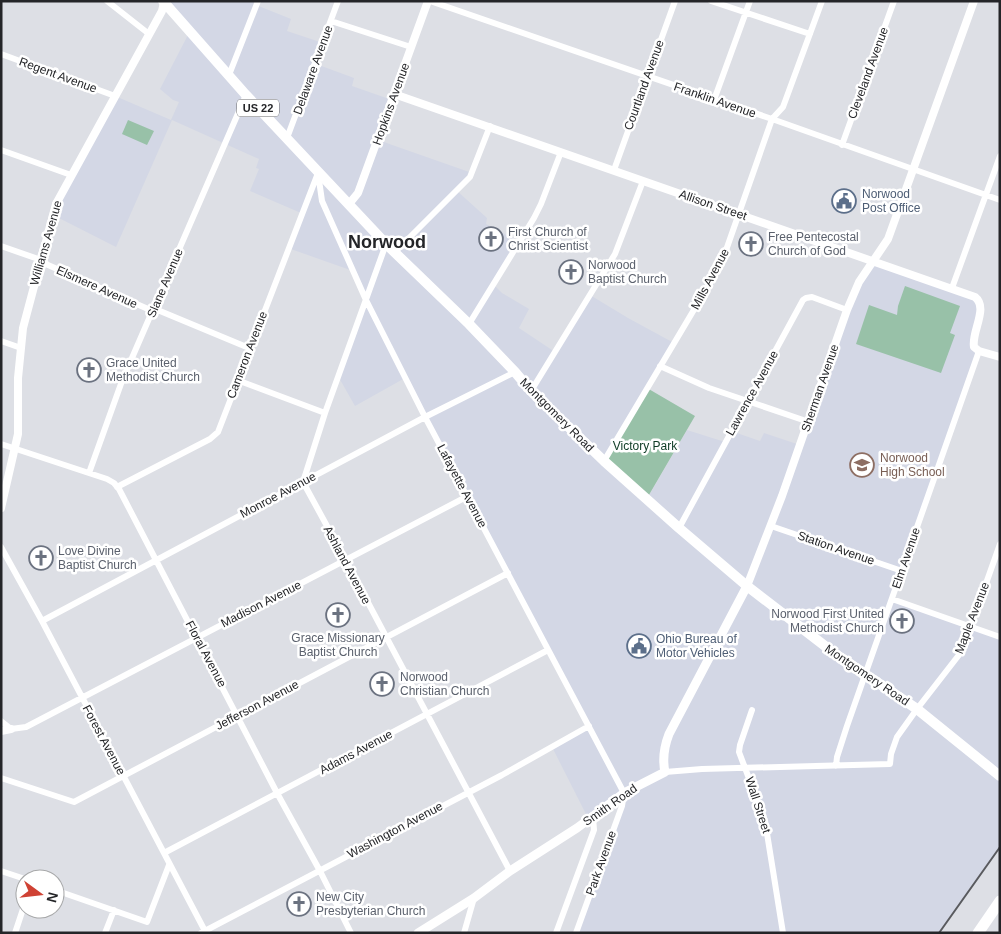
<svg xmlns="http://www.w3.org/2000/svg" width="1001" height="934" font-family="Arial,sans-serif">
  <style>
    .built { fill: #d3d7e5 }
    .green { fill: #98c1a8 }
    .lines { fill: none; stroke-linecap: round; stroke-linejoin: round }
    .minor { stroke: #fff; stroke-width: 6 }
    .tertiary { stroke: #fff; stroke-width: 8 }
    .secondary { stroke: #fff; stroke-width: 9 }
    .primary { stroke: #fff; stroke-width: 10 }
    .motorway { stroke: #fff; stroke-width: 11 }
    .rail { stroke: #595a5e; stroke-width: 2 }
    .labels { text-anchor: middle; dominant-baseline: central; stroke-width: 5; stroke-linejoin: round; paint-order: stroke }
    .shield { fill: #fff; stroke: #666668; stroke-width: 1 }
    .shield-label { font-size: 11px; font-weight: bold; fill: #242528 }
    .street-label { font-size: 12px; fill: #242528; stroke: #fff }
    .service-label { font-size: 12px; fill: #4e5e75; stroke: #fff; text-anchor: start }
    .worship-label { font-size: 12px; fill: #5b616d; stroke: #fff; text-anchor: start }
    .park-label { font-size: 12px; fill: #0d3b24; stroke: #fff }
    .education-label { font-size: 12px; fill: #785e54; stroke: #fff; text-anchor: start }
    .district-label { font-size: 18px; font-weight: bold; fill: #242528; stroke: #fff }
  </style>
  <rect width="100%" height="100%" fill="#dddfe5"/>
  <!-- built -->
  <path class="built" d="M163,1H253L255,7L256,5L291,19L287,31L323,43L316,64L354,78L352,86L392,100L378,140L472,173L456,190L487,218L486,224L519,242L493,284L502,293L529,309L519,328L555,352L590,295L628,318L674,343L604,461L647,499L687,430L725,442L731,431L760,441L764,433L800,445L847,310L874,261L980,302L973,341L979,351L892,599L1000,637V847L939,933H576L624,794L589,820L552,747L589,727L405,378L355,406L338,376L366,300L353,271L288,248L301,213L250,191L259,169L256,168L259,159L172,120L116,247L53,215L115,96L171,120L179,102L173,100L160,89L190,31Z"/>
  <!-- green -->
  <path class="green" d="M128,120L154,131L147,145L122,134Z
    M905,286L960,306L950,333L955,335L941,373L856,344L869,305L897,315L898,306Z
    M647,388L695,416L646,500L604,461Z"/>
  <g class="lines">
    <!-- minor -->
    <path class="minor" d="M107,1L149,34
      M430,1L772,119L1000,200
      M711,1L810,34
      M331,21L411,47
      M1,54L115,96
      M229,75L258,1
      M714,100L750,1
      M287,138L338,1
      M842,145L894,1
      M1,150L71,175
      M614,170L675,1
      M318,173L322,201L366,300L425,417L624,793L622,806L576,933
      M386,244L325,413L303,482L345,559L510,871
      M1,246L41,260L48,265L148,309L160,311L249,348
      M395,252L470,177L490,126
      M952,288L1000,156
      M469,324L534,218L541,204L561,152
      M1,341L21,348
      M660,366L709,388L809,422
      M237,380L325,413
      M531,391L615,254L643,181
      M1,444L107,479L114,483L119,489L277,793L320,871L351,933
      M604,461L717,271L724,256L772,119L783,107L822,1
      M89,473L122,381L246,95
      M117,487L210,439L218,432L318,173
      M771,526L902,571
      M679,528L803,300L806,298L812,297L847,310
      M1,547L42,621L206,933
      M892,599L1000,637
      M42,621L425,417L515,372
      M752,710L740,745L739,752L765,821L783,933
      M1,721L11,729L26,727L468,496
      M836,766L837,757L847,726L979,351
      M665,772L702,769L890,764L891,754L897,737L917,709L962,651L1000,544
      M1,778L74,802L508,573
      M164,853L548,650
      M1,871L25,879
      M55,890L147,922L169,865
      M15,933L25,903
      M105,933L114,910
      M201,933L502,775L589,726
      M464,933L474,898
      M556,933L594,830L593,817"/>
    <!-- tertiary -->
    <path class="tertiary" d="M394,94L975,297C989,308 971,332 974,347L979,351L1000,357
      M349,204L358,193L428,1
      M1,508L18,434V378L23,328L56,204L162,11L164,2
      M747,586L782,496L847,310L859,282L888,239L974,1
      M1,731L11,729"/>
    <!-- secondary -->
    <path class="secondary" d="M418,933L474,898L510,871L577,828L624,793L665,772C662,758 664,747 669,734L747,586"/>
    <!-- primary -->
    <path class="primary" d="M163,1L246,95L386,244L469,324L515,372L531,391L604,461L679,528L747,586L838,656L917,709L1000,776"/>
    <!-- motorway -->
    <path class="motorway" d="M978,933L1000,901"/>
    <!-- rail -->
    <path class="rail" d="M939,933L1000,847"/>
  </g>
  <!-- icons -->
  <defs>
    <g id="civic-ring" transform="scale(1.25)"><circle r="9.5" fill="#fff" stroke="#5c6f8a" stroke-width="1.5"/><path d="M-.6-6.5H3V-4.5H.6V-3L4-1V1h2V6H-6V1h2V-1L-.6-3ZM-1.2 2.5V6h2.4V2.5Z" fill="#5c6f8a"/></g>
    <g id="church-ring" transform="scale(1.25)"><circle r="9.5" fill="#fff" stroke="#6b7280" stroke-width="1.5"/><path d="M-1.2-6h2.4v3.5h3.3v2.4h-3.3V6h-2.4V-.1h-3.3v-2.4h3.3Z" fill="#6b7280"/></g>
    <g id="school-ring" transform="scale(1.25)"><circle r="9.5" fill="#fff" stroke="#8d6e63" stroke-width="1.5"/><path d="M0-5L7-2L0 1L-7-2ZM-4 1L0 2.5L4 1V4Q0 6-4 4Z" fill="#8d6e63"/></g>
  </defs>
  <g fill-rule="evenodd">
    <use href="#civic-ring" x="844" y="201"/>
    <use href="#church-ring" x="491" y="239"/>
    <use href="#church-ring" x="751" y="244"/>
    <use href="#church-ring" x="571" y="272"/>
    <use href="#church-ring" x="89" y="370"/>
    <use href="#school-ring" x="862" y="465"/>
    <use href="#church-ring" x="41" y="558"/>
    <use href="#church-ring" x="338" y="615"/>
    <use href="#church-ring" x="902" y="621"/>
    <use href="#civic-ring" x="639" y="646"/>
    <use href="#church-ring" x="382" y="684"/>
    <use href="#church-ring" x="299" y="904"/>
  </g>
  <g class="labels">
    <!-- shield labels -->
    <rect class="shield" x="237" y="99.5" width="42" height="17" rx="4"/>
    <g class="shield-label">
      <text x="258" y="108">US 22</text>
    </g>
    <!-- street labels -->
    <g class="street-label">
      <text transform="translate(313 70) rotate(-70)">Delaware Avenue</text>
      <text transform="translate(868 73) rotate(-70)">Cleveland Avenue</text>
      <text transform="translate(58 75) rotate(20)">Regent Avenue</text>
      <text transform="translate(644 85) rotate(-70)">Courtland Avenue</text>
      <text transform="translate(715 100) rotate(19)">Franklin Avenue</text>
      <text transform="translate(391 104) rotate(-70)">Hopkins Avenue</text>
      <text transform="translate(713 205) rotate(19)">Allison Street</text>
      <text transform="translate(46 243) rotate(-74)">Williams Avenue</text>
      <text transform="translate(710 279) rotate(-62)">Mills Avenue</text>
      <text transform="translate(165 283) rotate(-67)">Slane Avenue</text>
      <text transform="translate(97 287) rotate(24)">Elsmere Avenue</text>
      <text transform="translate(247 355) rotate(-69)">Cameron Avenue</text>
      <text transform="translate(820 388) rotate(-71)">Sherman Avenue</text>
      <text transform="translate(752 393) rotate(-61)">Lawrence Avenue</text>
      <text transform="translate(557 415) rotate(45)">Montgomery Road</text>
      <text transform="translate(462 486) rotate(62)">Lafayette Avenue</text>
      <text transform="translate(278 495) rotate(-28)">Monroe Avenue</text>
      <text transform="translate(836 548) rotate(19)">Station Avenue</text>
      <text transform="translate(906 558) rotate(-71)">Elm Avenue</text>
      <text transform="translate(347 565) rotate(62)">Ashland Avenue</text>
      <text transform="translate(261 604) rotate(-27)">Madison Avenue</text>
      <text transform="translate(972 618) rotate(-69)">Maple Avenue</text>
      <text transform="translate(206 654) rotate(62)">Floral Avenue</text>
      <text transform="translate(867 675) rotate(34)">Montgomery Road</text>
      <text transform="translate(257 705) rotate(-28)">Jefferson Avenue</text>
      <text transform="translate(104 740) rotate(62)">Forest Avenue</text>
      <text transform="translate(356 752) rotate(-28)">Adams Avenue</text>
      <text transform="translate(610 805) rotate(-35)">Smith Road</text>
      <text transform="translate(758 805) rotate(72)">Wall Street</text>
      <text transform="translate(395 830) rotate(-28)">Washington Avenue</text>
      <text transform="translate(601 863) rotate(-70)">Park Avenue</text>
    </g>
    <!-- service labels -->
    <g class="service-label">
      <text x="862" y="194">Norwood<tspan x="862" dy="14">Post Office</tspan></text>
      <text x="656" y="639">Ohio Bureau of<tspan x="656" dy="14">Motor Vehicles</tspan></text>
    </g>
    <!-- worship labels -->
    <g class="worship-label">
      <text x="508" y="232">First Church of<tspan x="508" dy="14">Christ Scientist</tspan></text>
      <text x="768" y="237">Free Pentecostal<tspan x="768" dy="14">Church of God</tspan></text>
      <text x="588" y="265">Norwood<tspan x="588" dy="14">Baptist Church</tspan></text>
      <text x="106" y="363">Grace United<tspan x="106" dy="14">Methodist Church</tspan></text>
      <text x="58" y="551">Love Divine<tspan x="58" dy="14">Baptist Church</tspan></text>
      <text x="884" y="614" text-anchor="end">Norwood First United<tspan x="884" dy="14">Methodist Church</tspan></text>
      <text x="338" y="638" text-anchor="middle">Grace Missionary<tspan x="338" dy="14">Baptist Church</tspan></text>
      <text x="400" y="677">Norwood<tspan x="400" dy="14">Christian Church</tspan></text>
      <text x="316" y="897">New City<tspan x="316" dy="14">Presbyterian Church</tspan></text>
    </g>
    <!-- park labels -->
    <g class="park-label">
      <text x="645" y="446">Victory Park</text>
    </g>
    <!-- education labels -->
    <g class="education-label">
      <text x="880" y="458">Norwood<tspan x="880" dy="14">High School</tspan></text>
    </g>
    <!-- district labels -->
    <g class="district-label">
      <text x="387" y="242">Norwood</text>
    </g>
  </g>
  <!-- border -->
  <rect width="1001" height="934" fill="none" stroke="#242528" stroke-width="5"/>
  <!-- north arrow -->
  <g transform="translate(40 894) rotate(105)"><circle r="24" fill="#ffffff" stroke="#a7a8a9"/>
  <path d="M0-4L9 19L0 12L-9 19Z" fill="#cf4234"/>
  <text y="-8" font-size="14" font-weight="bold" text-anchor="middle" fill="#242528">N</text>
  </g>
</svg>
